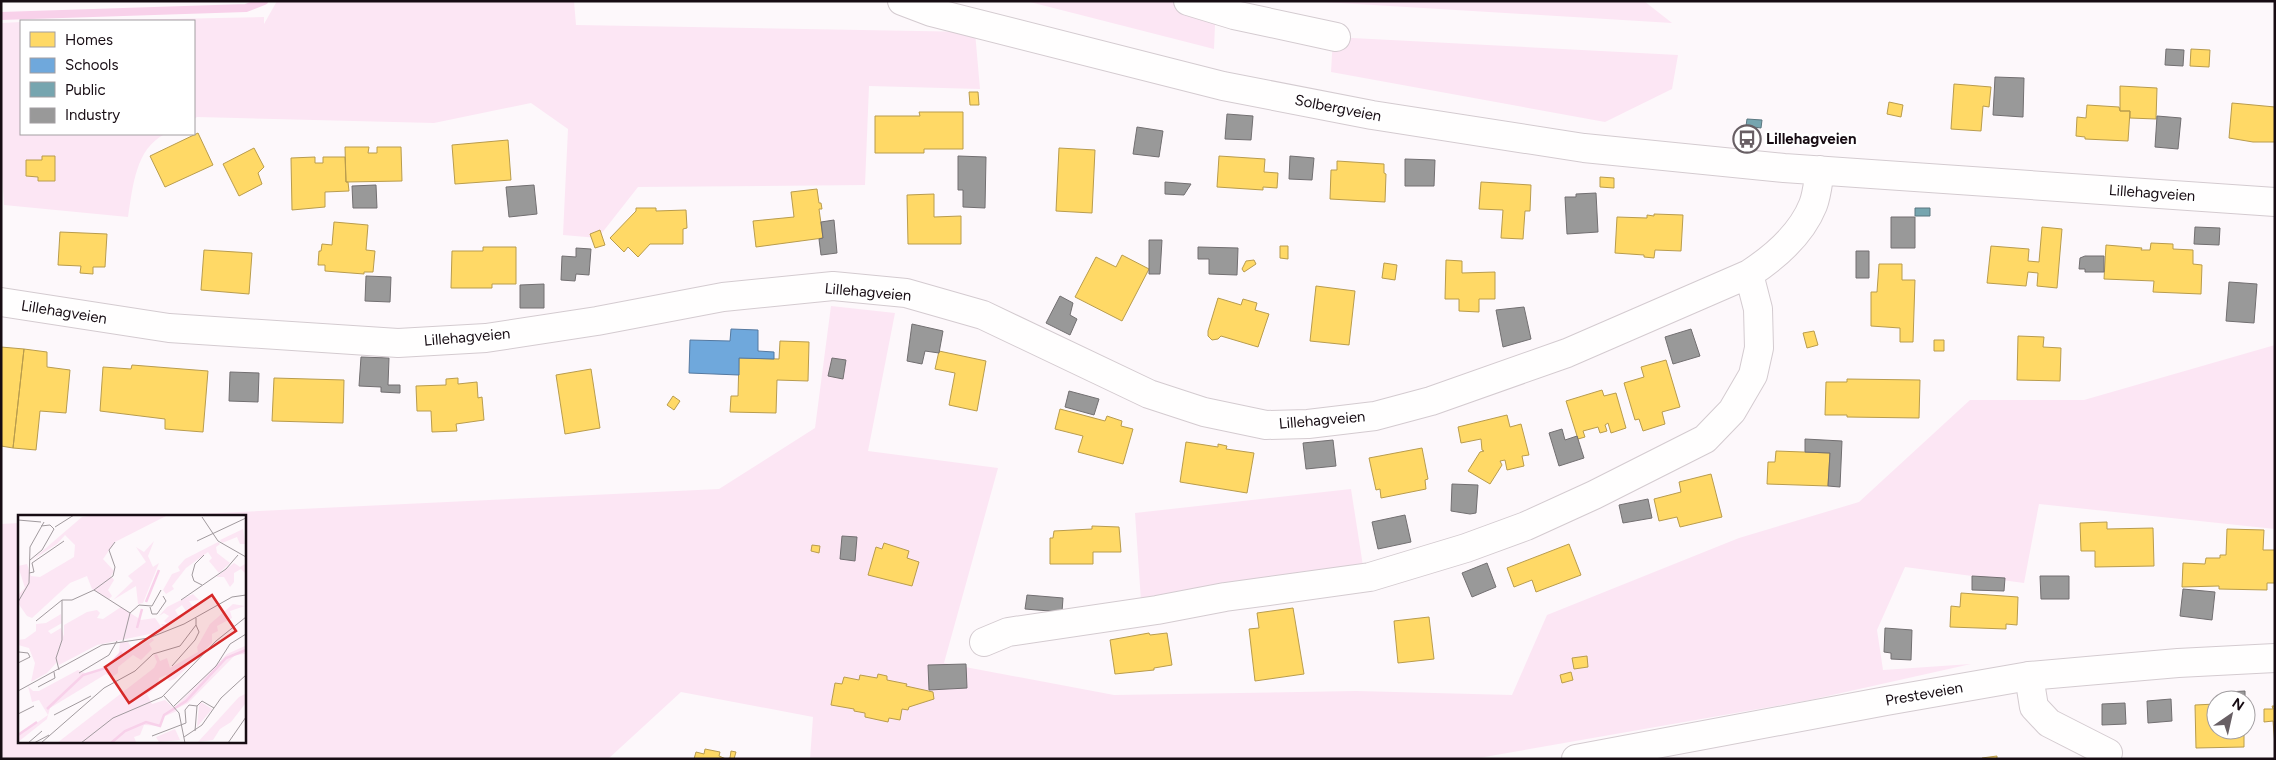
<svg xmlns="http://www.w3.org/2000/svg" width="2276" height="760" font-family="Figtree,sans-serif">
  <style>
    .green { fill: #fce6f4 }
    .homes { fill: #ffd966; stroke: #b99c4d }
    .schools { fill: #6fa8dc; stroke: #5579a0 }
    .public { fill: #76a5af; stroke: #5a7780 }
    .industry { fill: #999; stroke: #726f71 }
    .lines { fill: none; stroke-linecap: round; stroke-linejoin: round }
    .stream { stroke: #f8d1ea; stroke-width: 8 }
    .minor-casing { stroke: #d4cbd0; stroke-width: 30 }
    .major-casing { stroke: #d4cbd0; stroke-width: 30 }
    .minor { stroke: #fffefe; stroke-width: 28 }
    .major { stroke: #fffefe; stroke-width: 28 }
    .labels { text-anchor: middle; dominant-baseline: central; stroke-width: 5; stroke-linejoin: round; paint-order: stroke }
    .street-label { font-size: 15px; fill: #170c13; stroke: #fff }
    .poi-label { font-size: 15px; font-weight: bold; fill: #170c13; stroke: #fff; text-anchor: start }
    .inset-river { fill: none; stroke: #f8d1ea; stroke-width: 2.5 }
    .inset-road { fill: none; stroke: #a19a9e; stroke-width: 1 }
    .view { fill: #d62828; fill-opacity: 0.15; stroke: #d62828; stroke-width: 2.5 }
    .inset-edge { fill: none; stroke: #170c13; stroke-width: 2.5 }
  </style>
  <rect width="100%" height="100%" fill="#fdf8fb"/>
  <!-- green -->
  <path class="green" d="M277,1H574L576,25L975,32L980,89L869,86L865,185L638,187L598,238L563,235L568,129L531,103L434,123L197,117L194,119V21H70L264,17V24Z
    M1026,1H1216L1214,49Z
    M1319,1H1644L1672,23L1324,2Z
    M21,22V134H165C135,149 133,187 128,217L4,205L1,158V23Z
    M1333,37L1678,55L1672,89L1605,122L1331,72Z
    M831,306L895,313L868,451L998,468L944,663L1114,695L1356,691L1512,695L1547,615L1739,538L1859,502L1970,400H2084L2275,345V529L2039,504L2024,583L1905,567L1877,630L1883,670L1971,664L1810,700L1473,759H810L813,717L681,692L608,759H1V524L19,523V741H244V516H154L719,489L815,428Z
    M1351,489L1363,566L1141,601L1135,513Z"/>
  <!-- homes -->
  <path class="homes" d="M2191,49L2210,50L2209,67L2190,66Z
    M1954,84L1991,87L1989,107L1983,106L1981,131L1951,129Z
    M2120,86L2157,88L2156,119L2130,118V111H2120Z
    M969,92H978L979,105H970Z
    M1889,102L1903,105L1901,117L1887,114Z
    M2232,103L2275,107V142H2253L2229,138Z
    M2087,105L2119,107L2120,111H2130L2128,141L2085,139V137L2076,136L2077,117L2086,118Z
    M919,112H963V149H924V153H875V116H920Z
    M198,133L213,165L165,187L150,156Z
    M508,140L511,180L455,184L452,145Z
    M345,147H369L368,153H377V147H401L402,181L346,182Z
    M254,148L264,167L258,173L262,184L239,196L223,164Z
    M1059,148L1095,150L1092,213L1056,211Z
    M42,156H55V181H38V177L26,176V160H42Z
    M1219,156L1265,159L1264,172L1278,173L1277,188L1263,187V190L1217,187Z
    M315,157V163H323V157H345L346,182H348L349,191L325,192V207L292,210L291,158Z
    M1337,161L1384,164V173L1386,174L1385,202L1330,199L1331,170H1337Z
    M1600,177L1614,178V188L1600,187Z
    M1481,182L1531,185L1530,211H1525L1523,239L1501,238L1503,210L1479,209Z
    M817,189L819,203H821L822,209H819L823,238L756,247L753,221L794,217L791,192Z
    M934,194V217L961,216V244H908L907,195Z
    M636,208H656V211L686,210L687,228L683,229V244H650L638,257L628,247L624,252L610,238L636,211Z
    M1654,214L1683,215L1681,251L1655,250L1654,258L1644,257V255L1615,253L1617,217L1647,218V215L1654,216Z
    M334,222L368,225L366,250L375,251L373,272H364V274L325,271V265H318L319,251H321L322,244L332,245Z
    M2042,227L2062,229L2057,288L2037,286L2038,273L2028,272L2026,286L1987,283L1991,246L2029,249L2028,261L2039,262Z
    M600,230L605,245L595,248L590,234Z
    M60,232L107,234L105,267H93V274L80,273L81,266L58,265Z
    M2151,243L2173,244V249L2193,250V264L2202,265L2201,294L2153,292L2154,281L2104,279L2106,245L2142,248L2141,250H2150Z
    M1280,246H1288V259L1280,258Z
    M483,247H516V284H492V288H451L452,251H483Z
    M204,250L252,253L249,294L201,290Z
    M1122,255L1149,269L1122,321L1075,297L1096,257L1116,267Z
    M1254,260L1256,264L1244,272L1242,269L1246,261Z
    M1446,260L1462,261V273L1495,272V299H1479V312L1459,311V299H1445Z
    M1384,263L1397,265L1395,280L1382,278Z
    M1879,264H1902V280H1915L1913,342H1900V328L1871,326V292H1877Z
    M1316,286L1355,291L1349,345L1310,341Z
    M1218,298L1241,305L1243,299L1257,303L1255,310L1269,314L1258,347L1221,336L1218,339L1212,340L1208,336V331Z
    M1814,331L1818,345L1807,348L1803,333Z
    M2018,336L2044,337L2043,347L2061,348L2060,381L2017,380Z
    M1934,340H1944V351H1934Z
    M780,341L809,342L808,381L777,380L776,413L730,412L731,396H738L739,358L779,359Z
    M1,347L24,349L13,448L1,446Z
    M24,349L47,352V367L70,370L66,413L40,411L36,450L13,448Z
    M939,351L986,361L977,411L949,405L955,373L935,369Z
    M1666,360L1680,407L1662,412L1665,424L1643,431L1639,419L1635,420L1624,383L1644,377L1641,367Z
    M132,365L208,371L203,432L165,429V419L100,411L103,367L131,369Z
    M591,369L600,428L565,434L556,375Z
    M274,378L344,380L343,423L272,421Z
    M458,378V384L477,382L478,398L482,397L484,420L456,424L457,431L432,432L431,411H417L416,386L446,385V379Z
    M1847,379L1920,380L1919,418L1847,417V415H1825L1826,382H1847Z
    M1602,390L1604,396L1616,393L1626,428L1611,433L1608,423L1605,425L1607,431L1600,433L1598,427L1583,431L1585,437L1578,439L1566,401Z
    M673,396L680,401L674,410L667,405Z
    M1060,409L1105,421L1107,416L1122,421L1121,426L1133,429L1123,464L1078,452L1083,436L1055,429Z
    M1507,415L1510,427L1521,424L1529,455L1522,456L1524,466L1507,470L1505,460L1500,461L1502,465L1490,484L1468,471L1480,452L1484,451L1482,450L1481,439L1461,443L1458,427Z
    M1186,442L1218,447V444L1227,446L1226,449L1254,453L1247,493L1180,482Z
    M1422,448L1428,479L1425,480L1426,489L1381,498L1380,489L1376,490L1369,458Z
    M1776,451L1830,453L1828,486L1767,484L1768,462H1775Z
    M1711,474L1722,517L1680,527L1677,517L1659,521L1654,499L1681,492L1679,482Z
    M2107,522V529L2153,528L2154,566L2095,567V551H2081L2080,523Z
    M1092,526L1119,527L1121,552H1093V564H1050V538H1053L1054,531L1092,529Z
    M2227,529L2264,530L2263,550H2275V583H2267V590L2219,589V586L2182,587L2183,563L2205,564L2206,558H2220V555H2226Z
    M884,543L909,551L907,558L919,562L912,586L868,575L876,547L882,549Z
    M1569,544L1581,575L1536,592L1532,580L1514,587L1507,568Z
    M812,545L820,546L819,553L811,551Z
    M1961,593L2018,597L2017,625L2006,624V629L1950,627L1951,606L1960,607Z
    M1293,608L1304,674L1255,681L1249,629L1259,628L1257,613Z
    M1429,617L1434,659L1398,663L1394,621Z
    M1149,633L1150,635L1167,633L1172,665L1154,668V670L1115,674L1110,640Z
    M1587,656L1588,667L1574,669L1572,658Z
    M1571,672L1573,680L1562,683L1560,675Z
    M878,674L887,676V680L907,684L906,686L933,692L934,699L909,707L908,710L902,709L900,720L889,718L888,722L865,717V713L854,711V709L831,705L835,683L842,684L844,677L859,680L860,675L877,678Z
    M2216,704V730H2244V747L2196,748L2195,705Z
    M2272,706H2275V745L2273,721L2264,722V709H2273Z
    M705,749L720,752L719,756L726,759H694L696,752L704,754Z
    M731,751L736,752L734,759H726L730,758Z
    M1997,756V759H1982V758Z"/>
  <!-- schools -->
  <path class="schools" d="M731,329L758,330V351L774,352V359L739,358V375L689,373L690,340L730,341Z"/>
  <!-- public -->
  <path class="public" d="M1747,119L1762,120L1761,128L1746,126Z
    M1915,208H1930V216H1915Z"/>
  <!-- industry -->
  <path class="industry" d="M2166,49L2184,50L2183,66L2165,65Z
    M1995,77L2024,78L2023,117L1993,115Z
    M1227,114L1253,116L1251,140L1225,139Z
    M2157,116L2181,118L2178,149L2155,147Z
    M1137,127L1163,131L1159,157L1133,154Z
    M958,156L986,157L985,208L963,207V190H958Z
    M1290,156L1314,158L1312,180L1289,179Z
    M1405,159L1435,160L1434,186H1405Z
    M1165,182L1191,184L1184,195L1165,194Z
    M376,185L377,208H353L352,186Z
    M534,185L537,214L509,217L506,187Z
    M1596,193L1598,232L1567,234L1565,197H1576V194Z
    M1891,217H1915V248H1891Z
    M834,220L837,253L821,255L819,239L823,238L821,222Z
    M2195,227L2220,228L2219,245L2194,244Z
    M1149,240H1162L1160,274H1149Z
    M1198,247L1238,248L1237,275L1209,274V259H1198Z
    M576,248L591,249L589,275L576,274L575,281L561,280L562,256L576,257Z
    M1856,251H1869V278H1856Z
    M2085,256H2104V272H2085V269H2079L2080,258Z
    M366,276L391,277L390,302L365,301Z
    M2229,282L2257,284L2254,323L2226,321Z
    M544,284V308H520V285Z
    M1060,296L1073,303L1070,315L1077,319L1070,335L1046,323Z
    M1524,307L1531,339L1503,347L1496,310Z
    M912,324L943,331L939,353L925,351L922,364L907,361Z
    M1691,329L1700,356L1673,364L1665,337Z
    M361,357L389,358L388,385H400V393L381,392V387L359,386Z
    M832,358L846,360L843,379L828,376Z
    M230,372L259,373L258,402L229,401Z
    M1069,391L1099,399L1094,415L1065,407Z
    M1562,429L1565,440L1577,436L1584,458L1559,466L1549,433Z
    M1805,439L1842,441L1840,487L1828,486L1830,453L1805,452Z
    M1333,440L1336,466L1306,469L1303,443Z
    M1452,484L1478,485L1476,513L1470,514L1451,511Z
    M1648,499L1652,518L1623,523L1619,505Z
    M1405,515L1411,542L1378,549L1372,522Z
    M842,536L857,537L855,561L840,559Z
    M1487,563L1496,587L1472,597L1462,573Z
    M1972,576L2005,578L2004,591L1972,590Z
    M2040,576H2069V599H2041Z
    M2183,589L2215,592L2212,620L2180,616Z
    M1027,595L1063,598L1062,612L1025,609Z
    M1885,628L1912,630L1911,660L1891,659V653L1884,652Z
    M966,664L967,688L929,690L928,665Z
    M2245,691V700H2228V692Z
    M2171,699L2172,721L2148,723L2147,701Z
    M2125,703L2126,724L2102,725V704Z"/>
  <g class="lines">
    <!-- stream -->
    <path class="stream" d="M1,16L246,8L264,1"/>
    <!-- minor casing -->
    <g class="minor-casing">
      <path id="minor" d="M902,1L931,12L1223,86L1372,115L1584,148L1784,168L2275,202
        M1188,1L1234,15L1336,37
        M1,302L169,328L398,343L486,338L597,321L723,297L833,286L906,293L983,315L1149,394L1204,412L1266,425L1308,424L1375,416L1431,401L1567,353L1749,274C1775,257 1801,235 1813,205C1817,195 1818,182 1820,170
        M984,642L1008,632L1157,610L1225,597L1370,577L1466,548L1526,526L1594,495L1705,439L1732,411L1753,375L1759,348L1758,309L1749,274
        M2029,676L2034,707L2049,723L2108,753"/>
    </g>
    <!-- major casing -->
    <g class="major-casing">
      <path id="major" d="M1576,759L1886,701L2029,676L2178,663L2275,658"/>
    </g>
    <!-- minor -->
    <use href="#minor" class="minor"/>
    <!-- major -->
    <use href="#major" class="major"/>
  </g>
  <!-- icons -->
  <defs>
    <g id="bus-ring" transform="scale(1.4375)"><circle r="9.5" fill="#fff" stroke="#685f64" stroke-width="1.5"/><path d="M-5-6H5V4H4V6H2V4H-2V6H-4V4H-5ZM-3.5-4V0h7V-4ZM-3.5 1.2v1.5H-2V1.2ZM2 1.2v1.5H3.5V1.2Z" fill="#685f64"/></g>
  </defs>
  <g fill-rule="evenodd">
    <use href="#bus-ring" x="1747" y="139"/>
  </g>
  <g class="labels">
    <!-- street labels -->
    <g class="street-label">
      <text transform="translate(1338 108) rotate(11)">Solbergveien</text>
      <text transform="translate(2152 193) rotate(4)">Lillehagveien</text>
      <text transform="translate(868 292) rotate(5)">Lillehagveien</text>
      <text transform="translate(64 312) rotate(9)">Lillehagveien</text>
      <text transform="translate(467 337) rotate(-5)">Lillehagveien</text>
      <text transform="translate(1322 420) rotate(-5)">Lillehagveien</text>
      <text transform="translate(1924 694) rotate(-10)">Presteveien</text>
    </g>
    <!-- poi labels -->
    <g class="poi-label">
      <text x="1766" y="139">Lillehagveien</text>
    </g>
  </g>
  <!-- overview -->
  <g transform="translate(18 515)">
    <rect width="228" height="228" fill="#fdf8fb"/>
    <path d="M79,0L148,1L97,27L85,44L96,56L93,61L96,65L90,75L94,81L91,84L74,74L69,61L52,68L14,103L9,101L0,88V80L7,73L0,51L9,49L13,61L22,62L56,42L57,30L47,20L39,29L14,45L64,2ZM225,14L227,29H222L219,22L204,28L202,25ZM136,26L130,41L135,52L141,48L125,88L120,89L118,71L95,85L115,66L110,61L128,47L118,32L126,37ZM200,27L202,29L198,32L199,38L212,48L201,58L191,46L194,43L190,37L168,53L154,71L156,74L148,79L145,75L154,59L162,56L160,52L167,44ZM216,48L222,52L227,49V58L223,54L216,58V67L212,72L206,62H198ZM175,79L181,85L171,86L175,92L168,96L164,90L157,95L160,100L166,101L145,113L143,109H149L146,106L151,101L146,98L141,101L149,92ZM215,89L227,91L212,96L214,103L199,111L200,116L194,119V128L157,164L151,166L148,160L141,163L139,172L129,179L134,189L147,185L159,196L145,202L143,211L126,210L122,220L116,222L118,227L39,228L136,153L139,147L136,140L139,139L142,146L149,143L152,153L180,137L179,132L192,109ZM103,92L123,105L137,103L146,116L79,130L41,150L39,147L29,158L13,167L17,148L11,133L0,130V125L7,124L18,116V109L28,108L43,99L44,108L30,116L33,119L43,113L46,122V110L69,97L79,95L82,98L79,103L85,104ZM134,123L136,125L131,129L134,134L123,145L115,140L100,152V158L94,162L88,159L32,193L29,204L0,227V221L30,200L21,185L14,187L10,171L15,176H21L60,155L67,158L85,155L100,145L102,127H110L115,135ZM227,131V139L217,140L170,188L160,193L159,190L209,139ZM227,179V189L213,207L202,214L195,225L180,227L221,182ZM183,187L194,194L179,212L181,190ZM157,214L162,225L141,227L138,222Z" fill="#fce6f4"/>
    <path class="inset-river" d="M128,87L141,55M119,113L124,94M29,194L65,160L88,153L104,137M0,220L19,207M93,228L107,216L128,207L142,211L146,200L168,186L208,143L228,135"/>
    <path class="inset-road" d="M184,2L200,26L228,42M0,5L23,7M37,12L56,0M179,26L228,3M12,45L24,35L36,14L32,10L23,11M11,58L16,57L14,48L46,26M184,70L176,66L174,60L177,49L186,40M76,75L112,98M44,85H54L76,75L95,61L97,52L91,35L97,27M163,85L208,54L220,40M0,87L11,68L12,32L26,7M132,92L134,99H139L148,86L145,81M18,106L44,85V125L38,143L41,155M105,126L112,98L121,90L134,91L143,75M0,148L12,142L10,138L1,137M154,151L177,125L181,117L178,110M61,158L91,140L99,126M20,172L37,163L36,157M0,176L84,130L131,123L166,109L214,82L228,80M146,181L161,198L167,228M156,191L198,151L212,129L228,119M0,199L16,191M36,200L73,181M177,216L179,191M134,221L168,208L167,195L171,190L179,191L184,186L196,193M166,222L184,210L203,183L228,160M10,228L24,216M16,228L31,220M23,228L86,173L117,156L135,139L162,131L178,110V103M63,228L95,203L144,182L198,126L228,102M210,228L228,202"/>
    <path class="view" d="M194,80L218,116L111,188L87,152Z"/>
    <rect width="228" height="228" class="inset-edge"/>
  </g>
  <!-- border -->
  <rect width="2276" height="760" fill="none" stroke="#170c13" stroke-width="5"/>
  <!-- legend -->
  <rect x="20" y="20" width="175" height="115" fill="#ffffff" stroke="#a29ea1"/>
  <rect x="30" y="32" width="25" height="15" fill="#ffd966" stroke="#a29ea1"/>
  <text x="65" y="45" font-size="15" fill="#170c13">Homes</text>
  <rect x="30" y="58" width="25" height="15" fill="#6fa8dc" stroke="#a29ea1"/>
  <text x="65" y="70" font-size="15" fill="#170c13">Schools</text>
  <rect x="30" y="82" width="25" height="15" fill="#76a5af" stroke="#a29ea1"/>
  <text x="65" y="95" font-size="15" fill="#170c13">Public</text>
  <rect x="30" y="108" width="25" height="15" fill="#999999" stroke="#a29ea1"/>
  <text x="65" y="120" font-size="15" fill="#170c13">Industry</text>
  <!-- north arrow -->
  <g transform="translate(2231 715) rotate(34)"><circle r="24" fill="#ffffff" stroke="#a29ea1"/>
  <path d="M0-4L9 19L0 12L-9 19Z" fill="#685f64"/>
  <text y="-8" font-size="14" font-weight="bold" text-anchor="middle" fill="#170c13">N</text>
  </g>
</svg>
